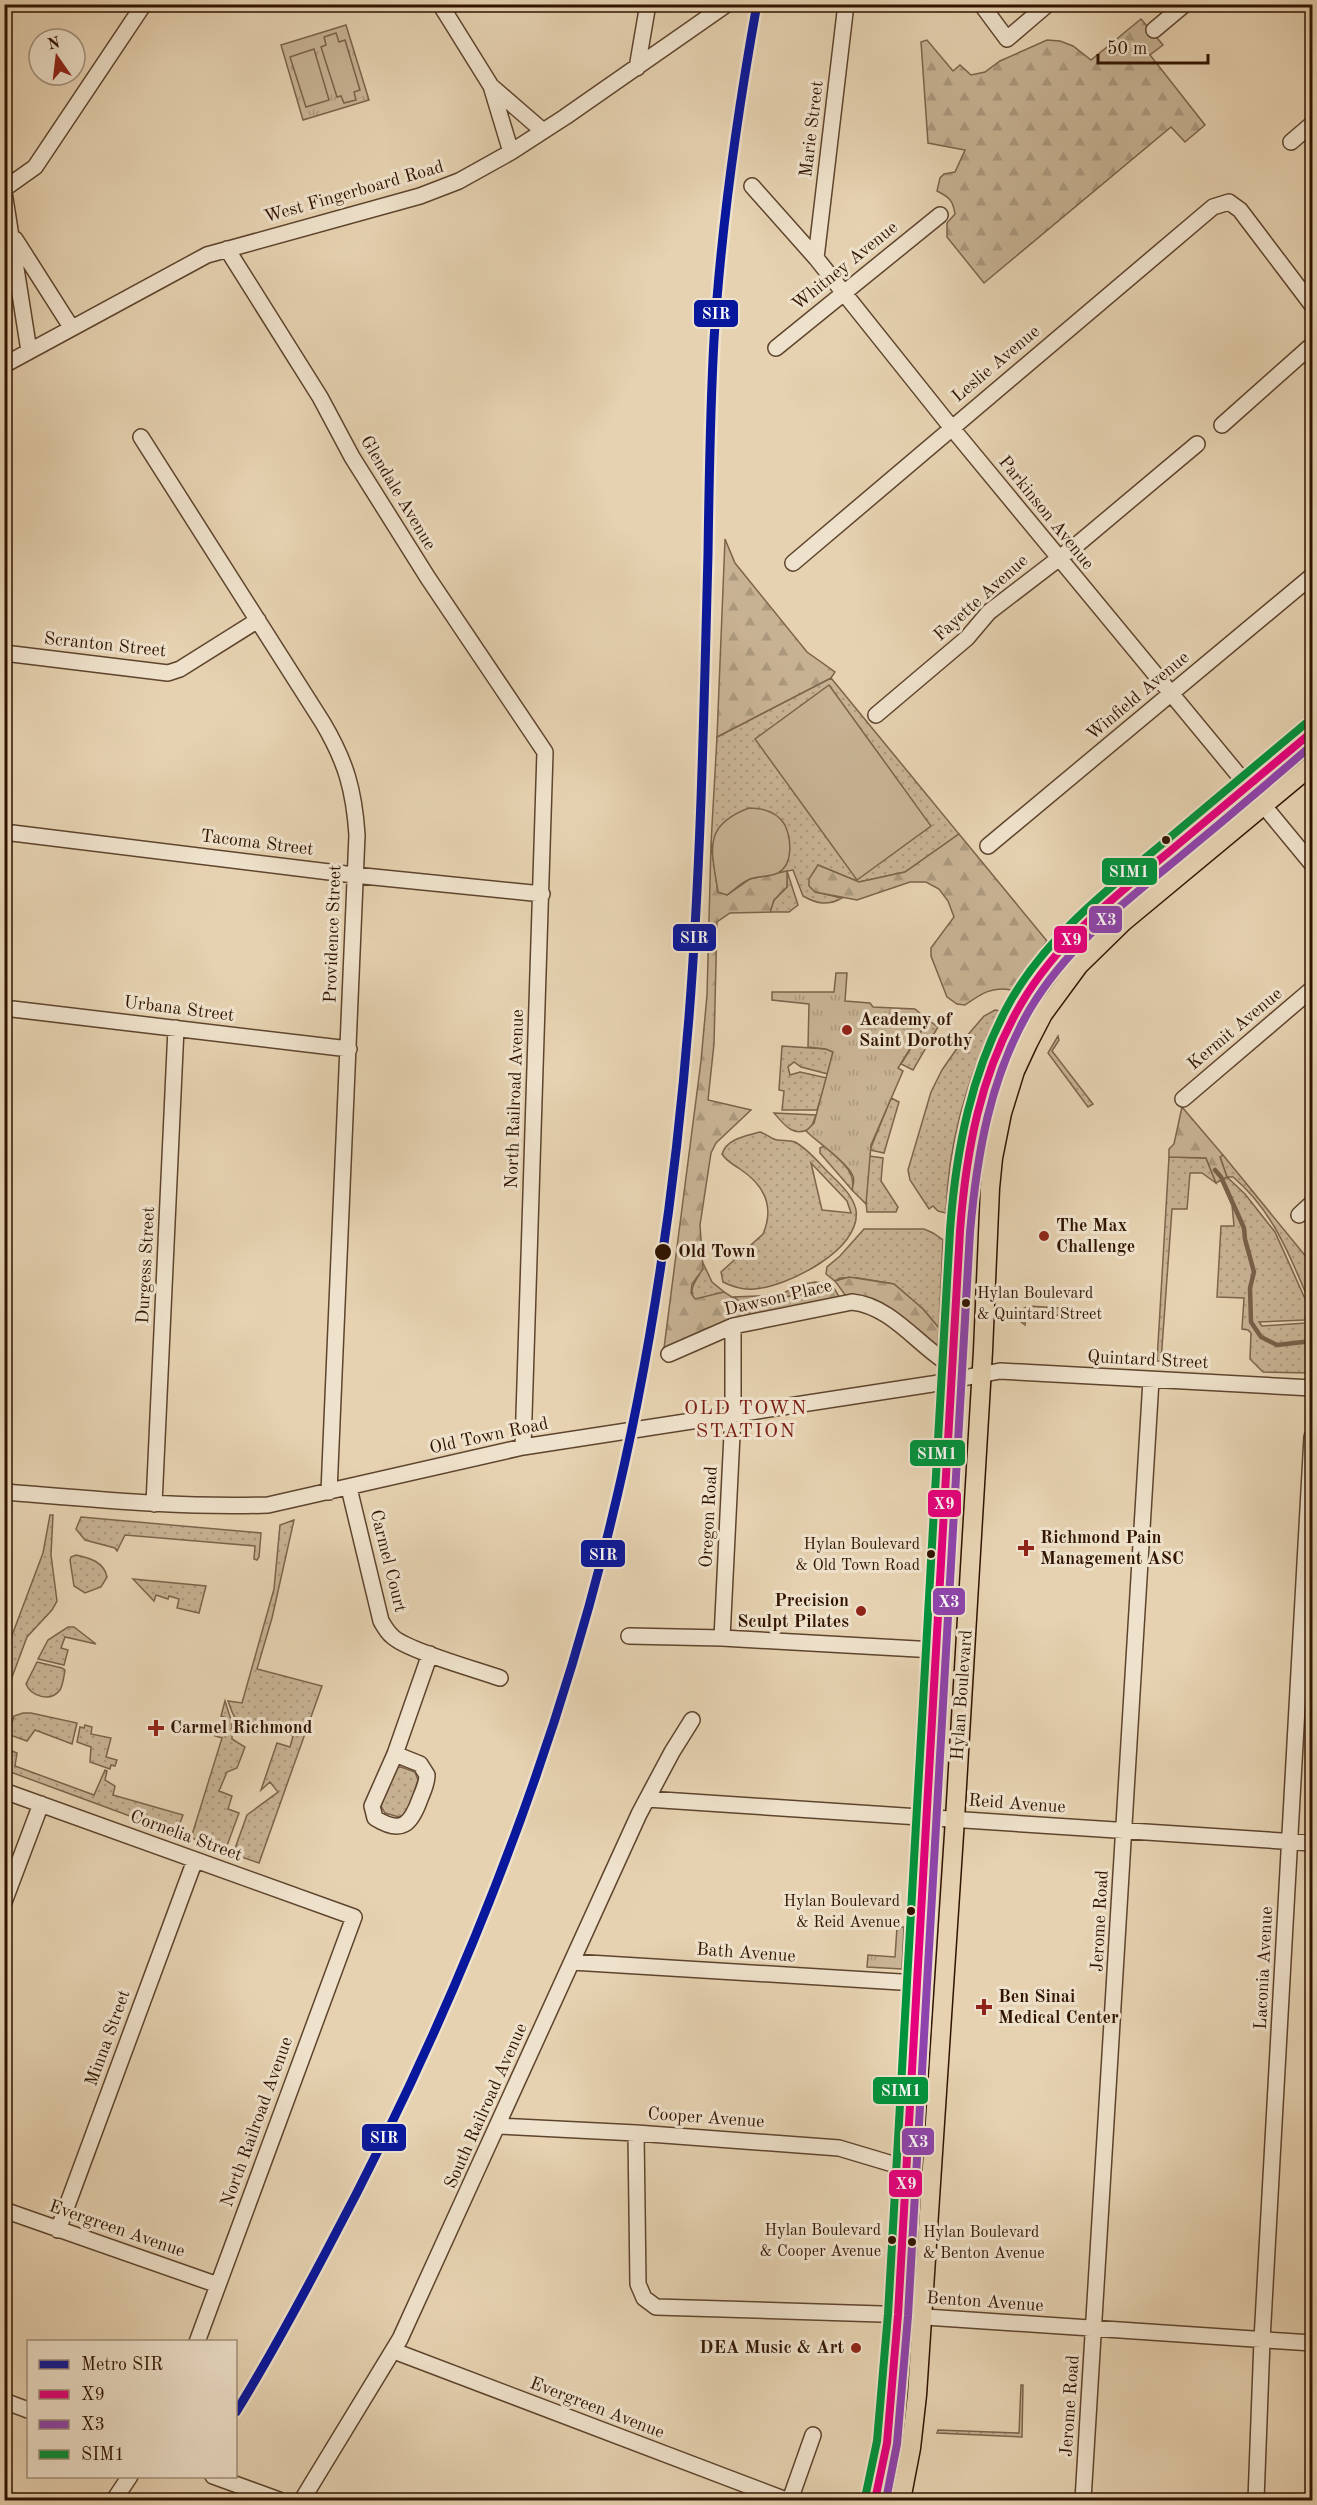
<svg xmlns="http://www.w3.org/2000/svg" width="1317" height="2505" font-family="'Old Standard TT',serif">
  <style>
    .grass { fill: url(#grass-dots); stroke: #7c634a; stroke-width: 1.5; fill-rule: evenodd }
    .forest { fill: url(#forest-firs); stroke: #7c634a; stroke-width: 1.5 }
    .park { fill: url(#park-tufts); stroke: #7c634a; stroke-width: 1.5 }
    .pitch { fill: #c7b293; stroke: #7c634a; stroke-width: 1.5 }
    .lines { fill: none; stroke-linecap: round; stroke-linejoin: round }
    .stream { stroke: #785f47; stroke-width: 4.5 }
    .minor-casing { stroke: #5e442d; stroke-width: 18 }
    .major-casing { stroke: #301401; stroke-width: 21 }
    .minor { stroke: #efe2cc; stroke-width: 15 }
    .major { stroke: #e6d2b1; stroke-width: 18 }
    .bus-1-casing { stroke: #efe2cc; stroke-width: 12 }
    .bus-2-casing { stroke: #efe2cc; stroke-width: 12 }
    .bus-3-casing { stroke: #efe2cc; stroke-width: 12 }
    .bus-1 { stroke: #e5007d; stroke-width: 8 }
    .bus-2 { stroke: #8e44ad; stroke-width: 8 }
    .bus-3 { stroke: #00933c; stroke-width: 8 }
    .metro-1-casing { stroke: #efe2cc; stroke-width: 14 }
    .metro-1 { stroke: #08179c; stroke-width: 9 }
    .bus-dot { fill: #301401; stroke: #efe2cc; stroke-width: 2 }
    .poi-dot { fill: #8f2418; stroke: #efe2cc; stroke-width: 2 }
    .labels { text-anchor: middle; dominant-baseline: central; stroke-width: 6; stroke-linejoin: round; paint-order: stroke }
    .bus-label { font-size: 16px; fill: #301401; stroke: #efe2cc; text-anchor: end }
    .street-label { font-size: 18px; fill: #301401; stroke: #efe2cc }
    .poi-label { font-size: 18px; font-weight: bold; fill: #301401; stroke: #efe2cc; text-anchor: start }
    .stop-label { font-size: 18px; font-weight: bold; fill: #301401; stroke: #efe2cc; text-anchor: start }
    .neighbourhood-label { font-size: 20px; letter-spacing: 1.5px; fill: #7a1f14; stroke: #efe2cc }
    .line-badge { stroke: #efe2cc; stroke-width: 2 }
    .badge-label { font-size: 16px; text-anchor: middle; font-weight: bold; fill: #fff }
  </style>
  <defs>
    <pattern id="grass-dots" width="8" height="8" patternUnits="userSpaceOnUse" patternTransform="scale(1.5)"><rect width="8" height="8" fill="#c7b293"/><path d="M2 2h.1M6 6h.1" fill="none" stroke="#ab987d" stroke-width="1.8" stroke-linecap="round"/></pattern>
    <pattern id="forest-firs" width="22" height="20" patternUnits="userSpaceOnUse" patternTransform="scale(1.5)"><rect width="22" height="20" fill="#c7b293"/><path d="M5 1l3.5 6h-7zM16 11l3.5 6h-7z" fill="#ab987d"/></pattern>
    <pattern id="park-tufts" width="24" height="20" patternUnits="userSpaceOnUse" patternTransform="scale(1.5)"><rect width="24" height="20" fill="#c7b293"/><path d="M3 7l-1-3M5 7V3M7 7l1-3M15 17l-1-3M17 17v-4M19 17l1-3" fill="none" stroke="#ab987d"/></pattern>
  </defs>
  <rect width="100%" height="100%" fill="#e6d2b1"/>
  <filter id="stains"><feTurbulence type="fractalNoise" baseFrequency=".00333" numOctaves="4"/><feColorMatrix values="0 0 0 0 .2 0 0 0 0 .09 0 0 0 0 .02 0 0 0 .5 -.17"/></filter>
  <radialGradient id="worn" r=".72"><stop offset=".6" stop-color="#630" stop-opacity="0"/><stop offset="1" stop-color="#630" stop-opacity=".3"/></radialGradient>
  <!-- grass -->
  <path class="grass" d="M831,678L959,834L905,872L859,882L818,865L815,892L842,898C828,906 817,904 803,896L793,870L787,871L798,905L789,912H770L774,900L787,887V877L750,879L711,844L717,737Z
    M995,1010L1000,1011C967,1076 948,1141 946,1213L938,1211L933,1206L929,1209L910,1180L908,1170L931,1092L942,1070L960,1044L984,1016Z
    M928,1020L938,1027L913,1070L901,1064Z
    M1058,1036L1059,1040L1052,1051L1093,1104L1088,1107L1048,1053Z
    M782,1046L826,1049L833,1052L828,1074L801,1067L794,1062L788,1067L790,1075L800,1072L827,1078L817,1110H782L784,1091L779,1090Z
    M891,1098L899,1102L884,1153L870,1150Z
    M774,1113L816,1115L811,1128C794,1138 785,1126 774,1113Z
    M760,1132C767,1134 771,1139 777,1140C783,1141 789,1140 795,1142C808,1149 819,1163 829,1173C839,1183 853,1195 856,1210C862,1250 786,1287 754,1289C744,1290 733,1287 723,1282L721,1272L763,1234C775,1206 764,1185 740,1169C733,1164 727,1162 722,1154C727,1138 747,1136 760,1132ZM811,1163L847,1201L851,1213L822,1210Z
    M825,1146C838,1159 857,1171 852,1190L820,1153V1148Z
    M1223,1155L1312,1264V1308C1292,1261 1274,1211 1233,1177H1227L1245,1194L1275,1232L1311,1312L1310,1317L1304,1320L1259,1322L1262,1326L1306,1323L1312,1320V1373L1263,1372L1250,1359L1251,1333L1248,1330L1242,1329L1244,1298L1217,1297L1221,1226H1234L1232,1205L1221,1180L1227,1177L1220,1157Z
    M869,1156L883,1158L881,1181L898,1207L896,1212H867L865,1191Z
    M1169,1157L1206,1158L1216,1183L1202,1173H1190L1187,1209H1172L1161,1361H1157Z
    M864,1229H924L933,1233L943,1240L939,1328L923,1309L894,1284L858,1278H840L835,1281L826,1274L827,1267L840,1256Z
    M702,1261L712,1282L724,1292L694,1300C686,1284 704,1277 702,1261Z
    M815,1282L823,1283L810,1293L798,1295L753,1302H740L734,1297L780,1295L799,1285Z
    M1029,1306L1059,1308L1067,1316L1026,1313L1025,1325L1020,1321L1019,1314L1022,1309Z
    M50,1515H53L51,1555L57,1601L52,1610L27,1637L5,1696V1654L43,1553Z
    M81,1517L261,1533L259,1557L257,1560L254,1559L255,1546L125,1535L117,1551L115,1548L85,1540L76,1529Z
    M294,1520L272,1618L257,1669L322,1686L259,1863L233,1854L247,1815L278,1792L270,1782L261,1790L277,1743L290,1747L293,1736L250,1721L249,1724C232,1720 234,1716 228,1701L242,1703L274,1589L280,1525Z
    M76,1555C90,1558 104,1562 107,1577L101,1587L85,1593L74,1586L70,1560L71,1557Z
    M133,1579L206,1586L199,1613L177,1608L179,1599L169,1596L168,1599L156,1595L154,1601Z
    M68,1627H74L96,1644L65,1637L61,1648L68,1650L64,1665L38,1659L48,1640Z
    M37,1662L62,1668L65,1670C64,1676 63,1685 60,1690C50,1703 31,1696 26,1684Z
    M225,1701L232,1723V1739L245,1747L237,1768L227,1772L219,1791L232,1796L228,1809L239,1813L225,1851L191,1838L222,1738L209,1734L211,1727L224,1730L227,1718L221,1716Z
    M23,1713H31L77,1723L72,1744L35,1730L27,1741L10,1735L9,1733L14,1716Z
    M85,1725L92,1727L91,1734L111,1738L106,1757L117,1760L115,1766L111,1765L110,1769L90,1762L91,1747L77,1742L80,1727L84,1728Z
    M5,1748L17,1753L15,1766L94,1795L105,1770L107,1771L105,1780L115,1786L113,1795L183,1815L176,1833L5,1770Z
    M401,1767L415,1772L418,1780L407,1813L399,1817L385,1813L381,1806L395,1768Z
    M1021,2385H1023L1022,2437L937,2433L938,2430L1019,2433Z"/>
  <!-- forest -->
  <path class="forest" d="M1141,19L1163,45L1150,55L1205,125L1185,142L1171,127L984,283L947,237V223L955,214C953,200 949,197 937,191L940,178L944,174L955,172L965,150L928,143L921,42L927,40L953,71L960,65L971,75L985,72L1000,61L1047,40L1060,41L1073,46L1091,60Z
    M725,539L735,563L807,652L835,672L831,678L717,737Z
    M959,834L1047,941L1011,990C992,986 981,994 965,1005L957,1004L947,997L931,956V948L954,917L948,901L939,889L926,882H910L857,900L815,892L809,886V879L818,865L859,882L905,872Z
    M711,844L718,892L727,895L750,879L787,871V887L774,900L770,912L730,913L717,922L714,1044L708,1100L751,1110L716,1143L711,1153L700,1225L703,1269L692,1284L691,1293L695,1299L724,1292L740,1302H753L810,1293L823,1283L834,1288L841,1300L736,1320L708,1328L664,1348L701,1061L707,995Z
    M1182,1107L1223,1155L1220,1157L1227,1177L1216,1183L1206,1158L1169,1157V1149L1174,1144Z
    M849,1277L894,1284L923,1309L939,1328L938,1347L848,1299L835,1281Z"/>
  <!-- park -->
  <path class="park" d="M346,25L369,100L303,120L281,45Z
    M836,973H847L845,1001L870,1003L873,1007L915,1009L928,1020L898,1068L903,1071L871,1145L866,1204L852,1190C853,1185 855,1180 853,1176C847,1162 817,1142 806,1131L814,1123L833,1052L826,1049L808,1047L809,1004L772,1000V992H834Z
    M897,1927H904L902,1969L867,1967L868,1955L895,1957Z"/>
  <!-- pitch -->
  <path class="pitch" d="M336,33L339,42L345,40L360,90L354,92L356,100L344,103L341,96L337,97L321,47L326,45L324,37Z
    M314,49L329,100L306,107L290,57Z
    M829,685L931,826L857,880L755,739Z
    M749,808C763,808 777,812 785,825C791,839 794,864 778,873C770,877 759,876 750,879C742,882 734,890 727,895L718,892C712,851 701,826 749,808Z"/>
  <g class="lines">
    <!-- stream -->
    <path class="stream" d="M1215,1170L1221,1177L1244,1228L1245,1239L1254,1272L1250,1288L1251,1322L1261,1337L1277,1345L1312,1341"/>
    <!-- minor casing -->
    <g class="minor-casing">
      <path id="minor" d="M440,4L491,86L511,152
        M981,4L1007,39L1048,4
        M1154,30L1185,4
        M637,68L648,4
        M491,86L543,131
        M1291,142L1312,124
        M752,186L816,258L951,427L1312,864
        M4,189L35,167L144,4
        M4,192L29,351
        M15,239L71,327
        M227,249L320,397L352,457L428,578L545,752L523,1447
        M816,258L846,4
        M776,348L940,215
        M4,365L207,255L420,196L459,181L511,152L565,117L727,4
        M1222,425L1312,345
        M141,437L323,723C346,762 354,790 357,835L329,1492
        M793,563L1213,207L1229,202L1240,210L1312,305
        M4,653L168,673L180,669L258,620
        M876,715L967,638L989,612L1079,543L1197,444
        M4,832L354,875L542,894
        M988,846L1312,576
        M4,1008L349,1049
        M1183,1099L1312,989
        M1299,1215L1312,1203
        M669,1354L733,1326L852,1302C892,1306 919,1347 952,1366
        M349,1488L381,1621C384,1626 387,1632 392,1636C405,1650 478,1670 500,1678
        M4,1492C92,1499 180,1508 268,1505L523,1447L932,1384L1000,1371L1312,1388
        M154,1504L176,1028
        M629,1636L722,1638L935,1650
        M722,1638L733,1414V1326
        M395,1754L420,1764L427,1775C427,1784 423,1791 420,1799C411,1824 402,1835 375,1818L372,1806L395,1754L430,1654
        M4,1791L354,1917L197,2342
        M647,1799L1312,1843
        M4,1902L41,1804
        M572,1962L917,1983
        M499,2126L636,2133L839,2148L906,2168
        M636,2133L638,2284L644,2298L656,2307L881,2314L1312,2343
        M4,2210L218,2285
        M58,2230L195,1860
        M394,2351L786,2500
        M4,2401L28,2410
        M213,2476L279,2500
        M114,2500L130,2476
        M302,2500L400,2339L639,1814L672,1752L692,1720
        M790,2500L813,2435
        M1083,2500L1151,1380
        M1256,2500L1262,2340L1312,1437"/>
    </g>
    <!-- major casing -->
    <g class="major-casing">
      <path id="major" d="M875,2500L887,2443L898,2315L960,1231C965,1151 980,1074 1021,1004C1057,942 1114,897 1169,852C1217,812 1265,772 1312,732
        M901,2500L911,2448L917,2395L955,1819L983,1351L990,1188L993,1158L1002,1113L1015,1071L1028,1043L1043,1014L1079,965L1123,922L1312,765"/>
    </g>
    <!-- minor -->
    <use href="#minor" class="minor"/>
    <!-- major -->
    <use href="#major" class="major"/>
    <!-- bus-1 casing -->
    <g class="bus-1-casing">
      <path id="bus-1" d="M875,2500L887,2443L898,2315L960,1231C966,1152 980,1074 1021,1004C1057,942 1114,897 1169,852C1217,812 1265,772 1312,732"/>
    </g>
    <!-- bus-2 casing -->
    <g class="bus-2-casing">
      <path id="bus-2" d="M886,2500L897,2444L908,2316L970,1232C977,1154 990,1077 1030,1009C1066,948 1122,904 1176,860C1222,822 1267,784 1312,745"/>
    </g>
    <!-- bus-3 casing -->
    <g class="bus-3-casing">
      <path id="bus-3" d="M865,2498L877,2441L888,2314L950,1230C956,1150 971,1071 1011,1000C1048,936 1107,890 1162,844C1210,804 1258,764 1305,724"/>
    </g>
    <!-- bus-1 -->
    <use href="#bus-1" class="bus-1"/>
    <!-- bus-2 -->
    <use href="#bus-2" class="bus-2"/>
    <!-- bus-3 -->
    <use href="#bus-3" class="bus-3"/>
    <!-- metro-1 casing -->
    <g class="metro-1-casing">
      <path id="metro-1" d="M236,2412C269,2359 299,2303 328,2248C446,2027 542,1793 604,1550C648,1378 675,1194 689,1017C701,863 704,708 708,554C709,483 710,411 714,340C721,228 737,115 757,4"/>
    </g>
    <!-- metro-1 -->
    <use href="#metro-1" class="metro-1"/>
  </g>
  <!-- markers -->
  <g class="bus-dot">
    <circle cx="1166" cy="840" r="5"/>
    <circle cx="663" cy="1252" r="9"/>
    <circle cx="966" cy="1303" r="5"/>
    <circle cx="931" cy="1554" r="5"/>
    <circle cx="911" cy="1911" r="5"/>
    <circle cx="892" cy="2240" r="5"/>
    <circle cx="912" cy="2242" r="5"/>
  </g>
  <g class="poi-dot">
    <circle cx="847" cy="1030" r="6"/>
    <circle cx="1044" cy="1236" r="6"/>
    <path d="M1023 1539h6v6h6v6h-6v6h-6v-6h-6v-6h6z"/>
    <circle cx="861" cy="1611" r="6"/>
    <path d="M153 1719h6v6h6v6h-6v6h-6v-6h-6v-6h6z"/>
    <path d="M981 1998h6v6h6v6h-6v6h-6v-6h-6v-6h6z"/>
    <circle cx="856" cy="2348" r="6"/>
  </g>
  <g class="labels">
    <!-- bus labels -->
    <g class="bus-label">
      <text x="977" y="1294" text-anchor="start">Hylan Boulevard<tspan x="977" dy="21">&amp; Quintard Street</tspan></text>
      <text x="920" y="1545">Hylan Boulevard<tspan x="920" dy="21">&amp; Old Town Road</tspan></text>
      <text x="900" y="1902">Hylan Boulevard<tspan x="900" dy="21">&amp; Reid Avenue</tspan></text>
      <text x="881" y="2231">Hylan Boulevard<tspan x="881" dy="21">&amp; Cooper Avenue</tspan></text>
      <text x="923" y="2233" text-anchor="start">Hylan Boulevard<tspan x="923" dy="21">&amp; Benton Avenue</tspan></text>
    </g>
    <!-- street labels -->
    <g class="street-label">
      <text transform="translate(812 129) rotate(-83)">Marie Street</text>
      <text transform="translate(354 192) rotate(-16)">West Fingerboard Road</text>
      <text transform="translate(845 266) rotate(-39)">Whitney Avenue</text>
      <text transform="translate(996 364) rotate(-40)">Leslie Avenue</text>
      <text transform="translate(398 493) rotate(59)">Glendale Avenue</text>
      <text transform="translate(1046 513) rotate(51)">Parkinson Avenue</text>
      <text transform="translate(981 598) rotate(-42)">Fayette Avenue</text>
      <text transform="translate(105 645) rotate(6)">Scranton Street</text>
      <text transform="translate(1138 696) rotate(-40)">Winfield Avenue</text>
      <text transform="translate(257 843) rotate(7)">Tacoma Street</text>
      <text transform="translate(333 934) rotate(-88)">Providence Street</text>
      <text transform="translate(179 1009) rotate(7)">Urbana Street</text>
      <text transform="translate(1235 1029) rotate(-40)">Kermit Avenue</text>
      <text transform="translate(515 1099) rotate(-88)">North Railroad Avenue</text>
      <text transform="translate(146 1265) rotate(-87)">Durgess Street</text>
      <text transform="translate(778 1298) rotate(-13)">Dawson Place</text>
      <text transform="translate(1148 1360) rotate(3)">Quintard Street</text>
      <text transform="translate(489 1436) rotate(-12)">Old Town Road</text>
      <text transform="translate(709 1517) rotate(-87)">Oregon Road</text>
      <text transform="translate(388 1561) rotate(76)">Carmel Court</text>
      <text transform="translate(962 1695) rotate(-86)">Hylan Boulevard</text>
      <text transform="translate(1017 1804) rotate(4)">Reid Avenue</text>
      <text transform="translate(186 1836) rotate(20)">Cornelia Street</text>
      <text transform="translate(1100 1921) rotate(-87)">Jerome Road</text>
      <text transform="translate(746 1953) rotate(4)">Bath Avenue</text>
      <text transform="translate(1264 1968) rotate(-87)">Laconia Avenue</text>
      <text transform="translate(108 2038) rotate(-70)">Minna Street</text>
      <text transform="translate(486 2106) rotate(-66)">South Railroad Avenue</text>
      <text transform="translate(706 2118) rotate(4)">Cooper Avenue</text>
      <text transform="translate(257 2122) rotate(-70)">North Railroad Avenue</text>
      <text transform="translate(117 2229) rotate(19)">Evergreen Avenue</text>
      <text transform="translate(985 2302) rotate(4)">Benton Avenue</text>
      <text transform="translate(1070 2406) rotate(-86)">Jerome Road</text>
      <text transform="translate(597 2408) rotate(21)">Evergreen Avenue</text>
    </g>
    <!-- poi labels -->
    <g class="poi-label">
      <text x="859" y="1020">Academy of<tspan x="859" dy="21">Saint Dorothy</tspan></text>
      <text x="1056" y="1226">The Max<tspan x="1056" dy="21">Challenge</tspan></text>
      <text x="1040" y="1538">Richmond Pain<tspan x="1040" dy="21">Management ASC</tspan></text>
      <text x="849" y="1601" text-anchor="end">Precision<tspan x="849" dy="21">Sculpt Pilates</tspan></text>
      <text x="170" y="1728">Carmel Richmond</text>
      <text x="998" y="1997">Ben Sinai<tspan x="998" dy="21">Medical Center</tspan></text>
      <text x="844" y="2348" text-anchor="end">DEA Music &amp; Art</text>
    </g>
    <!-- stop labels -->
    <g class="stop-label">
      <text x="678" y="1252">Old Town</text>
    </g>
    <!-- neighbourhood labels -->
    <g class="neighbourhood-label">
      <text x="746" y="1409">OLD TOWN<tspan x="746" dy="23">STATION</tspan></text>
    </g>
  </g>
  <g class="line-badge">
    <rect x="693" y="299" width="46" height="29" rx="6" fill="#08179c"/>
    <rect x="1101" y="857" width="57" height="29" rx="6" fill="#00933c"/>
    <rect x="1088" y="905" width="35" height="29" rx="6" fill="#8e44ad"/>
    <rect x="672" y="923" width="45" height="29" rx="6" fill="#08179c"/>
    <rect x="1053" y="925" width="35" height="29" rx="6" fill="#e5007d"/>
    <rect x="909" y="1439" width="57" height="28" rx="6" fill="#00933c"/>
    <rect x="927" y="1489" width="35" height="29" rx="6" fill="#e5007d"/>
    <rect x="580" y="1539" width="46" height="29" rx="6" fill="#08179c"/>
    <rect x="932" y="1587" width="34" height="29" rx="6" fill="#8e44ad"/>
    <rect x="872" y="2076" width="57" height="29" rx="6" fill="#00933c"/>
    <rect x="361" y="2123" width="46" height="29" rx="6" fill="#08179c"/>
    <rect x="901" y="2127" width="34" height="29" rx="6" fill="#8e44ad"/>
    <rect x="888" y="2169" width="35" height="29" rx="6" fill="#e5007d"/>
  </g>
  <g class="badge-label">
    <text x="716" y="319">SIR</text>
    <text x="1129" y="877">SIM1</text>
    <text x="1106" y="925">X3</text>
    <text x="694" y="943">SIR</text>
    <text x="1071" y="945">X9</text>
    <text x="937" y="1459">SIM1</text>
    <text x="944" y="1509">X9</text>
    <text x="603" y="1560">SIR</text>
    <text x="949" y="1607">X3</text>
    <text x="901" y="2096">SIM1</text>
    <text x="384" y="2143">SIR</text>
    <text x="918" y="2147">X3</text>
    <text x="906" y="2189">X9</text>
  </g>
  <!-- margin -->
  <rect width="1317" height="2505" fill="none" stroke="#e6d2b1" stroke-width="24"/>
  <rect x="6" y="6" width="1305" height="2493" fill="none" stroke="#301401" stroke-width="3"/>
  <rect x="12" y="12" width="1293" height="2481" fill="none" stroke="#301401" stroke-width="1.5"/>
  <!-- legend -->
  <rect x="27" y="2340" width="210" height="138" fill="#efe2cc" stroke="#a3907b" stroke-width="1.5"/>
  <rect x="39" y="2360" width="30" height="9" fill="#08179c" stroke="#a3907b" stroke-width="1.5"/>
  <text x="81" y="2370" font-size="18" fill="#301401">Metro SIR</text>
  <rect x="39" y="2390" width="30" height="9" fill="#e5007d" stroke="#a3907b" stroke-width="1.5"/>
  <text x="81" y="2400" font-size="18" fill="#301401">X9</text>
  <rect x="39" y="2420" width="30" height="9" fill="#8e44ad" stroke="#a3907b" stroke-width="1.5"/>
  <text x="81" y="2430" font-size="18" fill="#301401">X3</text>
  <rect x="39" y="2450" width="30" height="9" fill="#00933c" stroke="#a3907b" stroke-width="1.5"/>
  <text x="81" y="2460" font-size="18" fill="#301401">SIM1</text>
  <!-- north arrow -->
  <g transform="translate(57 57) rotate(346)"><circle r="28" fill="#efe2cc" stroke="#a3907b" stroke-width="1.5"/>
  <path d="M0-4.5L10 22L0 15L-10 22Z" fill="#8f2418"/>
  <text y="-9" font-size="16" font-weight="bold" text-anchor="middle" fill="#301401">N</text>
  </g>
  <!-- scale -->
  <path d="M1098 54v9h110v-9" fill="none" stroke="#301401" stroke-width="3"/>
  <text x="1107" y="54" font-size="18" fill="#301401" stroke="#efe2cc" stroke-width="4.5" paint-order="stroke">50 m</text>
  <rect width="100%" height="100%" filter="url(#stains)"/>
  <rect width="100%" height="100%" fill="url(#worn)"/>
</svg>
